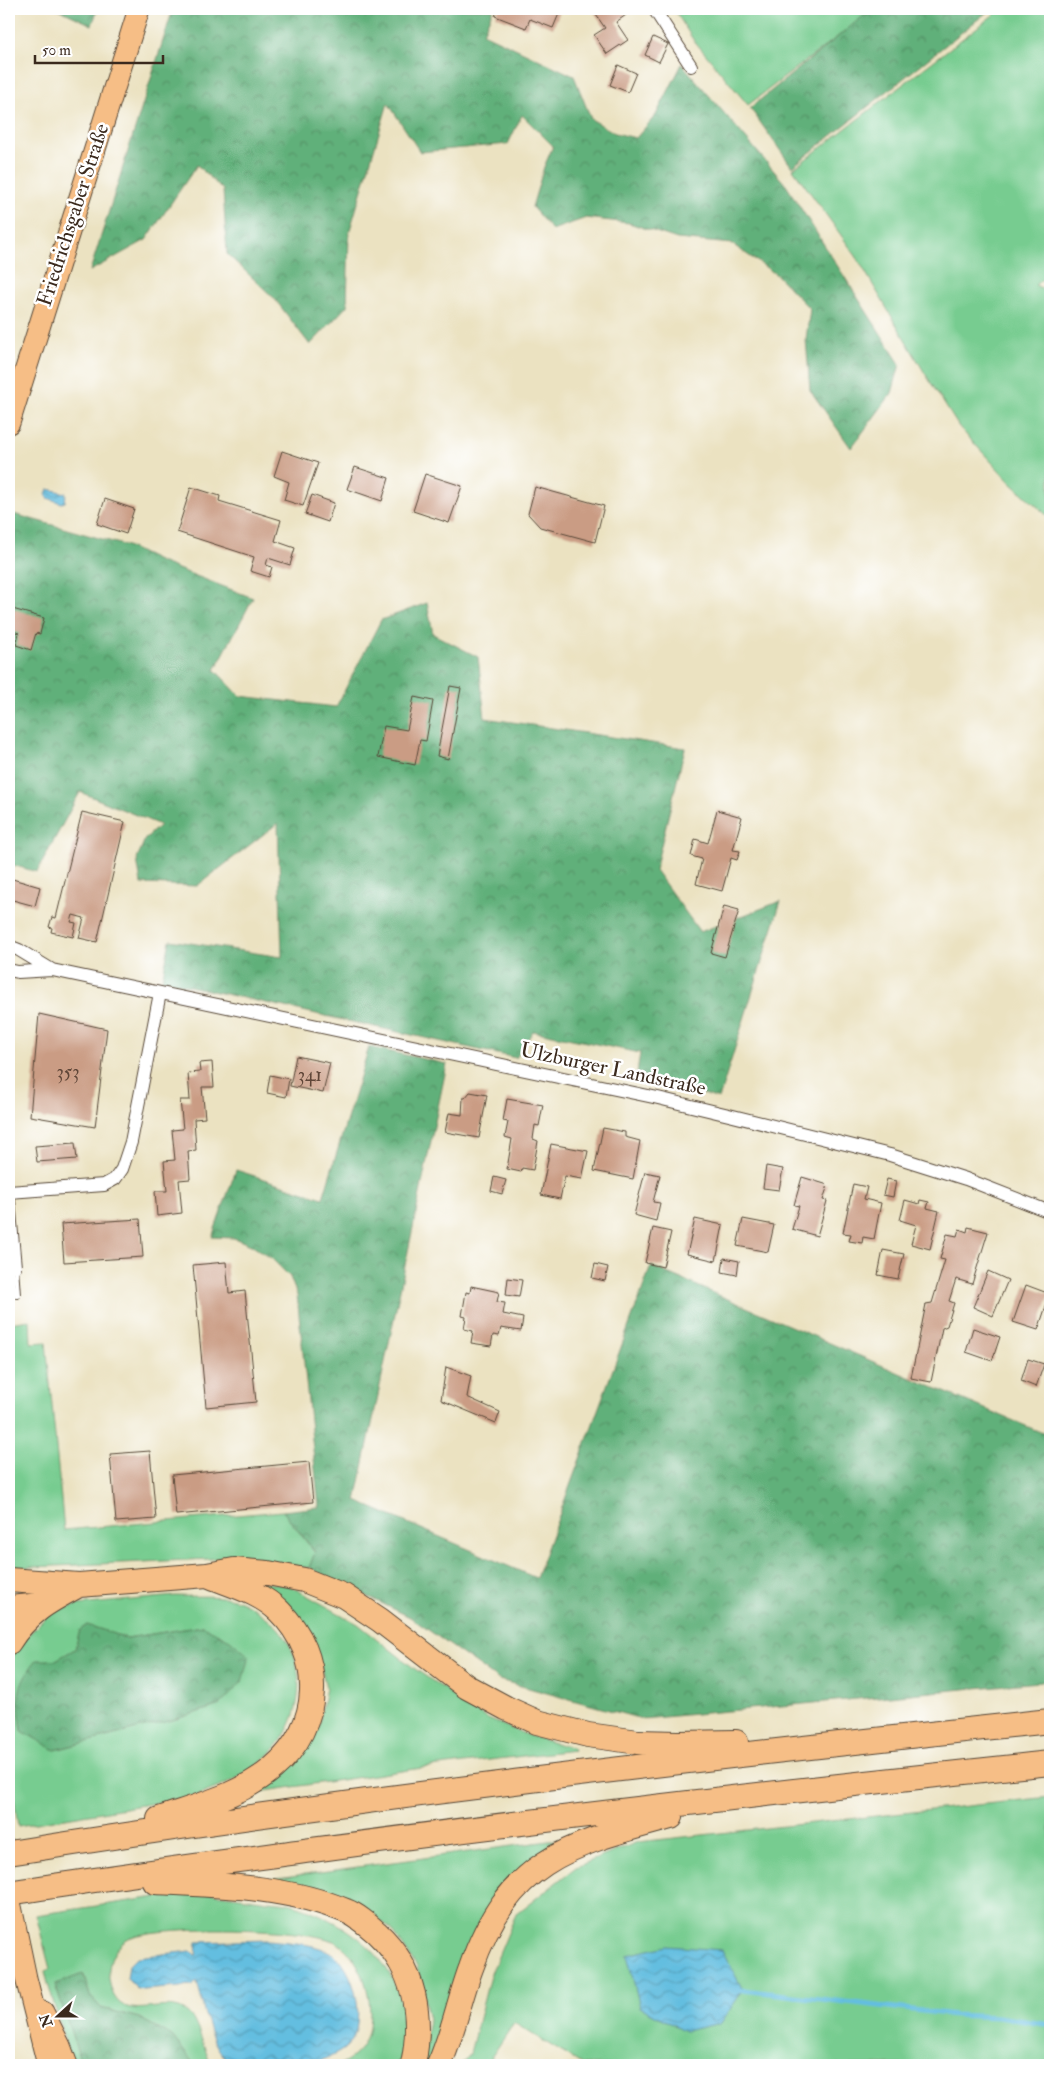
<svg xmlns="http://www.w3.org/2000/svg" width="1059" height="2074" font-family="'IM FELL Double Pica',serif">
  <style>
    .grass { fill: #77cc90; stroke: #597b57; fill-rule: evenodd }
    .forest { fill: url(#forest-crowns); stroke: #4e6d4c }
    .water { fill: url(#water-waves); stroke: #4f747f }
    .lines { fill: none; stroke-linecap: round; stroke-linejoin: round }
    .stream { stroke: #63bee0; stroke-width: 5 }
    .building { fill: #ca9c84 }
    .service-casing { stroke: #554636; stroke-width: 8 }
    .minor-casing { stroke: #554636; stroke-width: 14 }
    .primary-casing { stroke: #554636; stroke-width: 23 }
    .motorway-casing { stroke: #554636; stroke-width: 26 }
    .service { stroke: #fff; stroke-width: 6 }
    .minor { stroke: #fff; stroke-width: 12 }
    .primary { stroke: #f6be86; stroke-width: 21 }
    .motorway { stroke: #f6be86; stroke-width: 24 }
    .labels { text-anchor: middle; dominant-baseline: central; stroke-width: 5; stroke-linejoin: round; paint-order: stroke }
    .number-label { font-size: 19px; fill: #5f4638 }
    .street-label { font-size: 21px; fill: #3b2a1e; stroke: #fff }
  </style>
  <defs>
    <pattern id="forest-crowns" width="20" height="18" patternUnits="userSpaceOnUse" patternTransform="scale(1.25)"><rect width="20" height="18" fill="#61b07a"/><path d="M2 6a3 3 0 1 1 6 0M12 15a3 3 0 1 1 6 0" fill="none" stroke="#518f63"/></pattern>
    <pattern id="water-waves" width="16" height="10" patternUnits="userSpaceOnUse" patternTransform="scale(1.25)"><rect width="16" height="10" fill="#63bee0"/><path d="M0 5q4-4 8 0t8 0" fill="none" stroke="#539bb5"/></pattern>
  </defs>
  <rect width="100%" height="100%" fill="#fff"/>
  <filter id="ink" filterUnits="userSpaceOnUse"><feTurbulence type="fractalNoise" baseFrequency=".02" numOctaves="2"/><feDisplacementMap in="SourceGraphic" scale="10" xChannelSelector="R" yChannelSelector="G"/><feConvolveMatrix kernelMatrix="1 2 1 2 8 2 1 2 1" color-interpolation-filters="sRGB"/></filter>
  <filter id="wash" filterUnits="userSpaceOnUse"><feTurbulence type="fractalNoise" baseFrequency=".0096" numOctaves="4" result="noise"/><feDisplacementMap in="SourceGraphic" scale="20" xChannelSelector="R" yChannelSelector="G"/><feGaussianBlur stdDeviation="1.12" result="paint"/><feColorMatrix in="noise" values="0 0 0 0 0 0 0 0 0 0 0 0 0 0 0 0 0 1.4 0 .05"/><feComposite in="paint" operator="in"/></filter>
  <g filter="url(#wash)">
    <rect width="100%" height="100%" fill="#ebe2c1"/>
    <!-- grass -->
    <path class="grass" d="M674,9H874L748,105L692,38Z
      M1001,9H1050V273L1035,285L1050,292V518L1011,483L959,427L926,375L856,256L793,169Z
      M30,1320L31,1343L46,1342L64,1530L283,1511L315,1553L309,1568L232,1558L9,1568V1323Z
      M241,1579L290,1586L358,1624L415,1669L488,1719L530,1736L573,1748L574,1750L422,1768L252,1793L302,1756L319,1725L326,1687L311,1631L275,1596Z
      M175,1596C196,1597 221,1594 240,1601C248,1604 256,1610 263,1615C307,1645 309,1706 277,1746C256,1772 226,1785 196,1796L18,1826L11,1777H9V1669L15,1648L49,1614L59,1610L77,1605ZM87,1625L127,1638L203,1626L220,1705L176,1719L55,1750L56,1660L75,1649L80,1630Z
      M1050,1797V2065H583L514,2023L486,2065H461L470,2053L490,1976L516,1914L576,1867L638,1842Z
      M556,1840L496,1898L429,2065H421L429,2019L417,1967L392,1930L363,1907L329,1891L269,1879Z
      M211,1893C230,1896 249,1898 268,1901C277,1902 286,1902 295,1905C353,1924 405,1964 404,2031C403,2043 403,2054 399,2065H339C363,2053 369,2040 370,2014C370,1989 360,1959 339,1944C314,1926 153,1924 127,1939C114,1947 107,1965 109,1979C117,2033 164,1992 188,2013C198,2022 205,2052 211,2065H195L172,2036L139,2018L101,2008L90,1996L84,1975L55,1984L82,2065H72L48,1984L45,1971L50,1969L36,1915L177,1894Z"/>
    <!-- forest -->
    <path class="forest" d="M58,9H98L92,25Z
      M173,9H493L483,33L574,76L591,119L615,133L636,138L656,115L682,64L786,185L900,364L892,393L851,448L810,390L806,339L810,309L777,275L732,244L677,239L629,223L586,218L552,230L532,207L544,167L553,146L522,115L508,144L420,152L388,103L349,233L347,306L310,345L274,298L227,254L223,190L197,165L146,240L90,271Z
      M872,9H991L792,167L750,108Z
      M10,513L127,546L160,562L253,598L215,670L240,696L336,707L381,620L427,603L433,634L478,657L485,718L685,748L655,870L700,932L781,901L719,1099L637,1074L640,1053L533,1031L516,1058L162,980L170,940L282,957L278,823L197,886L141,884L137,859L145,839L160,825L80,792L37,872L9,864Z
      M369,1047L447,1064L356,1501L536,1578L651,1266L911,1378L1050,1436V1681L642,1719L499,1680L410,1617L309,1568L315,1552L283,1511L319,1507L297,1295L290,1277L271,1258L251,1245L234,1238L212,1237L236,1170L323,1198Z
      M87,1625L127,1638L203,1626L230,1640L249,1656L242,1682L220,1705L176,1719L55,1750L22,1731C17,1696 15,1690 36,1660H56L75,1649L80,1630Z
      M83,1974L90,1996L101,2008L139,2018L172,2036L195,2065H82L55,1984Z"/>
    <!-- water -->
    <path class="water" d="M48,489L66,493L65,502L61,503L48,498L46,494Z
      M268,1940C287,1942 310,1943 328,1951C356,1964 370,2029 344,2049C314,2071 271,2065 236,2065C209,2053 204,2007 197,1981L192,1986L143,1990L137,1989L127,1979L129,1965L137,1957L191,1951L196,1956L197,1942Z
      M667,1946L722,1950L743,1990L721,2023L685,2031L640,2007L627,1955Z"/>
    <g class="lines">
      <!-- stream -->
      <path class="stream" d="M743,1990L955,2015L998,2017L1050,2025"/>
    </g>
    <g id="blocks">
      <!-- building -->
      <path class="building" d="M498,9H561L553,28L530,19L526,28L495,16Z
        M592,9H622L626,15L616,22L628,40L607,54L594,35L605,28Z
        M653,37L668,44L659,62L645,55Z
        M618,65L636,73L628,92L610,85Z
        M282,451L318,463L303,506L284,500L289,482L274,476Z
        M355,467L389,478L382,501L347,489Z
        M425,474L462,486L449,523L413,511Z
        M191,487L220,496L219,501L281,520L275,541L295,548L290,565L268,558L266,565L272,567L269,577L250,571L254,557L177,532Z
        M535,487L604,506L595,542L540,527L528,514Z
        M312,495L334,503L328,522L305,514Z
        M105,499L134,509L126,534L97,524Z
        M9,608L44,618L40,634L36,633L31,650L16,645L19,633L9,630Z
        M450,686L461,688L448,759L437,756Z
        M414,697L433,701L426,741L420,740L415,765L378,757L384,726L407,730Z
        M717,810L742,817L733,850L740,851L737,860L731,858L722,891L696,884L702,859L691,856L695,839L708,843Z
        M82,812L125,822L97,942L79,938L84,918L73,915L71,922L76,923L73,937L51,932L52,928L49,927L52,917L56,918Z
        M9,878L40,887L35,906L9,899Z
        M724,906L739,910L725,957L711,953Z
        M39,1014L107,1029L95,1127L30,1116Z
        M296,1056L330,1063L323,1093L290,1086Z
        M212,1062L214,1087H202L205,1118L194,1119L196,1150L188,1151L190,1179L179,1180L182,1213L157,1216L155,1191H167L164,1161L175,1160L172,1130L183,1129L180,1100H190L188,1073L200,1072L199,1063Z
        M270,1075L289,1079L286,1097L267,1093Z
        M470,1092L487,1095L479,1138L445,1132L449,1113L462,1115L463,1098H465Z
        M507,1099L543,1105L539,1126L535,1125L533,1139L538,1141L533,1170L522,1168L521,1172L507,1169L512,1139L505,1137L508,1122L503,1121Z
        M603,1128L625,1132V1137L640,1141L633,1179L594,1171Z
        M75,1143L77,1159L37,1162L35,1146Z
        M551,1144L588,1151L582,1179L565,1176L560,1199L541,1195Z
        M766,1166L783,1169L779,1190L763,1188Z
        M645,1172L660,1175L653,1202L660,1203L656,1221L634,1215Z
        M494,1177L506,1180L502,1194L491,1191Z
        M802,1177L828,1185L823,1200L827,1201L817,1236L792,1229L799,1206L794,1205Z
        M887,1179L896,1181L893,1197L883,1195Z
        M853,1184L867,1187L864,1199L881,1203L874,1239L863,1237L862,1243L849,1241L851,1234L843,1233Z
        M905,1200L919,1204L920,1200L929,1202L927,1208L939,1211L930,1249L911,1244L916,1225L900,1220Z
        M140,1219L143,1257L64,1262L61,1224Z
        M695,1219L723,1225L716,1261L687,1254Z
        M743,1219L774,1225L768,1252L737,1246Z
        M968,1227L988,1232L972,1284L956,1279L949,1301L954,1303L947,1326L942,1328L931,1382L911,1378L926,1304L932,1303L945,1260L940,1259L947,1234L957,1236L959,1229L967,1232Z
        M653,1228L671,1232L663,1267L645,1263Z
        M883,1250L904,1254L898,1279L878,1275Z
        M724,1258L739,1261L737,1275L722,1272Z
        M226,1262L229,1293L245,1291L256,1402L206,1407L193,1265Z
        M595,1264L608,1267L605,1281L592,1278Z
        M988,1271L1008,1280L993,1316L973,1307Z
        M508,1278L522,1280L519,1297L506,1295Z
        M1026,1285L1050,1294L1038,1330L1013,1322Z
        M471,1286L499,1292L497,1302L505,1303L503,1314L523,1318L521,1331L501,1328L499,1336L493,1335L491,1346L471,1343L473,1331L464,1329L466,1317L462,1316L466,1292L470,1293Z
        M973,1328L1000,1337L992,1361L966,1352Z
        M1028,1359L1044,1364L1036,1387L1021,1381Z
        M446,1367L471,1376L467,1397L500,1412L496,1423L441,1400Z
        M150,1451L156,1519L116,1522L110,1454Z
        M309,1462L313,1502L176,1515L172,1475Z"/>
    </g>
  </g>
  <g filter="url(#ink)">
    <use href="#blocks" fill-opacity="0" stroke="#554636" stroke-width="1"/>
    <g class="lines">
      <!-- service casing -->
      <g class="service-casing">
        <path id="service" d="M15,1267L17,1295"/>
      </g>
      <!-- minor casing -->
      <g class="minor-casing">
        <path id="minor" d="M654,9L691,66
          M9,946L19,950L52,970
          M9,970L18,972L52,970L658,1098L733,1116L890,1155L966,1179L1050,1212
          M9,1192L104,1185L115,1179L122,1169L131,1142L160,993
          M9,1200L15,1267"/>
      </g>
      <!-- primary casing -->
      <g class="primary-casing">
        <path id="primary" d="M9,423L139,9
          M9,1897L26,1978L48,2065
          M43,2012L60,2046L67,2065"/>
      </g>
      <!-- motorway casing -->
      <g class="motorway-casing">
        <path id="motorway" d="M9,1580L79,1585L207,1575L234,1570L268,1573L304,1580L344,1596L380,1620L467,1687L506,1708L537,1722L588,1735L638,1742L678,1743L736,1742
          M9,1608L42,1605
          M9,1642C28,1612 49,1601 79,1585
          M159,1819C197,1806 242,1795 273,1768C323,1726 325,1656 279,1611C260,1592 231,1585 207,1575
          M9,1853C354,1798 702,1758 1050,1721
          M155,1882C218,1885 287,1886 346,1911C357,1915 368,1925 377,1933C415,1968 423,2016 413,2065
          M9,1893C109,1877 211,1864 312,1850C557,1817 804,1789 1050,1763
          M439,2065C453,2034 459,2000 471,1968C509,1859 569,1845 671,1817"/>
      </g>
      <!-- service -->
      <use href="#service" class="service"/>
      <!-- minor -->
      <use href="#minor" class="minor"/>
      <!-- primary -->
      <use href="#primary" class="primary"/>
      <!-- motorway -->
      <use href="#motorway" class="motorway"/>
    </g>
  </g>
  <g class="labels">
    <!-- number labels -->
    <g class="number-label">
      <text x="68" y="1072">353</text>
      <text x="310" y="1075">341</text>
    </g>
    <!-- street labels -->
    <g class="street-label">
      <text transform="translate(73 215) rotate(-72)">Friedrichsgaber Straße</text>
      <text transform="translate(613 1069) rotate(12)">Ulzburger Landstraße</text>
    </g>
  </g>
  <!-- margin -->
  <rect width="1059" height="2074" fill="none" stroke="#fff" stroke-width="30"/>
  <!-- north arrow -->
  <g transform="translate(58 2016) rotate(249)" stroke="#ffffff" stroke-width="4" paint-order="stroke">
  <path d="M0-4L9 19L0 12L-9 19Z" fill="#3b2a1e"/>
  <text y="-8" font-size="14" font-weight="bold" text-anchor="middle" fill="#3b2a1e">N</text>
  </g>
  <!-- scale -->
  <path d="M35 55v8h128v-8" fill="none" stroke="#3b2a1e" stroke-width="2.5"/>
  <text x="42" y="55" font-size="15" fill="#3b2a1e" stroke="#ffffff" stroke-width="4" paint-order="stroke">50 m</text>
</svg>
